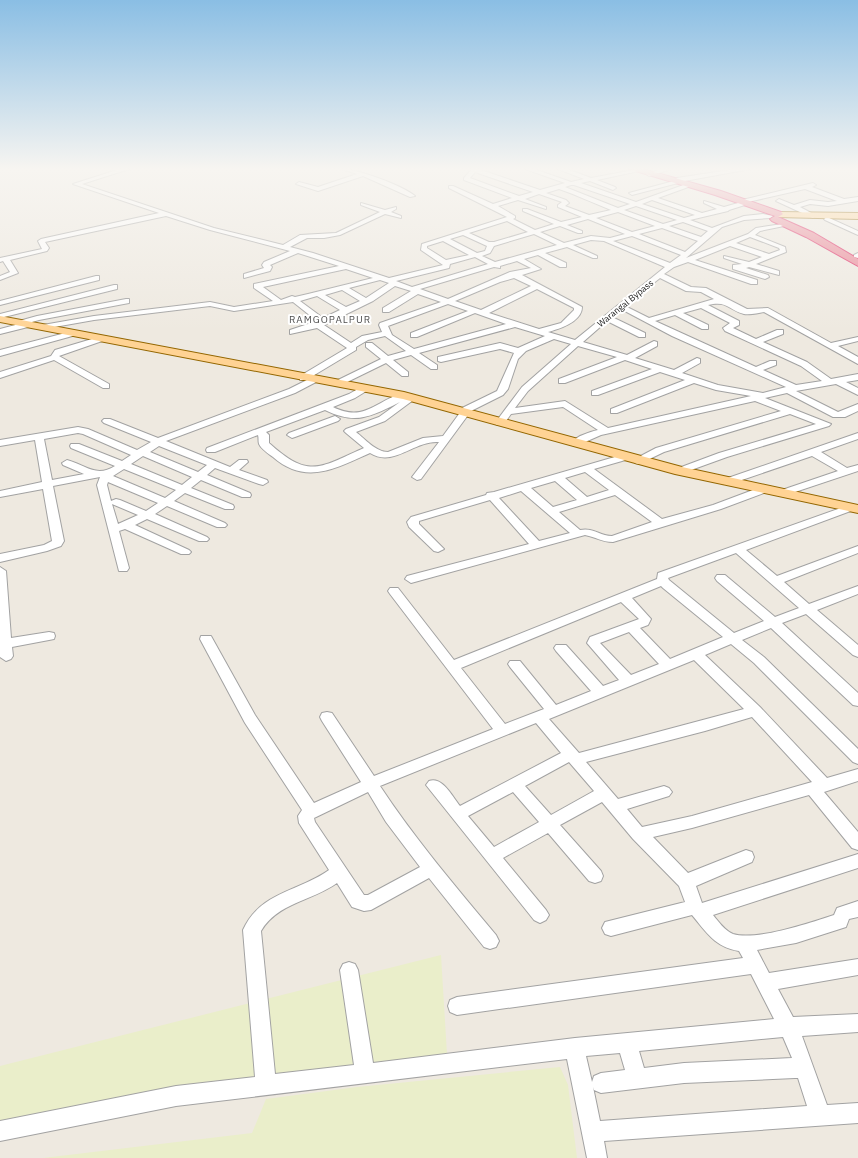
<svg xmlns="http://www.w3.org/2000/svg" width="858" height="1158" font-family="'IBM Plex Sans',sans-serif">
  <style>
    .farmland { fill: #eaeeca }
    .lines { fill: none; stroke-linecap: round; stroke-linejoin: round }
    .minor-casing { stroke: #a2a2a2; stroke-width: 2 }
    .major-casing { stroke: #936600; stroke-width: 2 }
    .highway-casing { stroke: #dd1c5a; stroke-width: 2 }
    .minor { fill: #fff; fill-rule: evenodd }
    .major { fill: #ffd394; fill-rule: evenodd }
    .highway { fill: #e98394; fill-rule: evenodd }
    .labels { text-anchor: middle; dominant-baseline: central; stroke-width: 4; stroke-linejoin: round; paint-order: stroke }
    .far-street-label { font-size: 9px; fill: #1b1b1b; stroke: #fff }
    .far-neighbourhood-label { font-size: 10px; letter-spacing: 1px; fill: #4e4e4e; stroke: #fff }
  </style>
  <rect width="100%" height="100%" fill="#eee9e0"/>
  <!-- farmland -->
  <path class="farmland" d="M441,955L447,1054L181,1085L0,1122V1066Z
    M560,1067L568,1085L577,1158H43L252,1133L266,1099L357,1087Z"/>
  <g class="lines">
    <!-- minor casing -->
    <g class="minor-casing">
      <path id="minor" d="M120,169H129L82,184L214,228L283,245L300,235L336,233L380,212L361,205V203L385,210L396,207V209L391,212L401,216V218L385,214L340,235L324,238H307L290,247L313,253L389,278L443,265L421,250L422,244L507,217L449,188V186H453L493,204L512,198L464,180V178L472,169H478L540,190L565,183L525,169H534L571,182L584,179L558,169H567L591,178L639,169V171L597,180L615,187L616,188L613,190L590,181L581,183L636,202L689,183L692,185L691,186L658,198L702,213L717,209L704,203V201L724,207L738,203V201L813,183L816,185L812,187L844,199L858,197V201L828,206L810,204L800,207L815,215L816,216L813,218L776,201L779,199L794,205L810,200L828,202L837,201L805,189L748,202V204L729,210L728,211L690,220L712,228L744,216L763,214L773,216L770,218L744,220L722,227L686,258L748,234L756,228L789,223V225L760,231L755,235L785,247L786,252L756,264L779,271V275L749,267L746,268L768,275L769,277L765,279L733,269V265L742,264L724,258V256L749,262L762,257L730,246L695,260L757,280V284H751L688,262L674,267L664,274L691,287L706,288L747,309L768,308L831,343L858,337V341L838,346L858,357V364L764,312C758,313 750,315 744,314C729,310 727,300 708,305L739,321V325L733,328L756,339L777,330H783V334L763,342L807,362L831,379L858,374V380L846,382L858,388V395L836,384L796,391L838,412L858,404V411L845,417H833L787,393L765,398L831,424L829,426L727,457L680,474L676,473L675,471L676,469L719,453L816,424L790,414L664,452L639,464L635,463L634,461L635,459L656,448L781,411L755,401L601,435L576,446L572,445L571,443C577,436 589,432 598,430L563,407L511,414L503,425H497L495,423L522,387L571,344L554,339L526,351L518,359L508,389L503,395L469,412L468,415L421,479L417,480L412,477L439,442C414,440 394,468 370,453C336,468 306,486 273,457C269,454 261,449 259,444C258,441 259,438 258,435L215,452H207L206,450L207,448L349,394L365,385L370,388L368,390L355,398L333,407C365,423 376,400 404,393L416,398L385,421L356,432C365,439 376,452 388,452L423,438L443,436L459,414L456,412L458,410L497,391L514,353L500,349L441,362L438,361V357L500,343L518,348L545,336L515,327L419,353L437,365V369H431L411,355L393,360L408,372V376H402L386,363L339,386L336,385V381L381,359L366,347V343H372L388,356L406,351L385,336L368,340L356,347V350L306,380H300V376L347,348L317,328L290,334V330L317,321L293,302L234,311L210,306L94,320L43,329V325L94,316L210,302L234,307L273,301L254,288V284L339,266L298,253L270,265L272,267L270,271L244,278V274L264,268L262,265L264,262L290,251L210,230L166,216L45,242L49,248L47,251L10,260L18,273L0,280V276L10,272L3,261L0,262V258L42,249L38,241L41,239L159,213L73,184ZM475,172L533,192L519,196L470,178ZM571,185H574L630,204L618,208L565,187ZM559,189C577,195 593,203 611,210L589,215L565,206L569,203L566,200L546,193ZM539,194L562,202L558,205V207L582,217L561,222L527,209H523V211L554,224L535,230L513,219L515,218V216L498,206L518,200L546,209V207L525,199ZM652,200L695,215L684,218L642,204ZM636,206L677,220L663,224L624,210ZM618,212L655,226L632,232L596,218ZM588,219L625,234L610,238L591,236L564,243L540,232L560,226L578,233H582V231L567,225ZM507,221L528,232L494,242H489L469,233ZM683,222L708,231L701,237L669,226ZM662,228L698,241L685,252L639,234ZM534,234L557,245L495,262L482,256L490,253L494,246ZM463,235L487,246L485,251L477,253L450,239ZM632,236L681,255L670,263L613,241ZM750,237L779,248L780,250L769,254L736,243ZM591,240L604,241L665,267L575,340L548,332C559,329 582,322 582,307L522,275L541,269L524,259L538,255L560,267H566V263L545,253L567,247L593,258H597V256L573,245ZM443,241L469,255L446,260L427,248V246ZM475,257L488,264L412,287L396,281L449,268L450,264ZM517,261L531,268L510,272L448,299L420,289L494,267L500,268V266ZM346,269L373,278L308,294L295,297L292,296L281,300L263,287ZM514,278L531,286L481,310L455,301L500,282ZM660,278L686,291L701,292L714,299L649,318L625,306ZM380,280L389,283L366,298L349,288ZM395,286L411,291L383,308V312H389L418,294L441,302L380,323L379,325L382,332L362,336L351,343L324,325L373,301ZM537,289L574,308V310L561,323L539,329L489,313ZM342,290L360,301L346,307L325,295ZM317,296L340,310L323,318L300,301ZM448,304L468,311L411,333V337H417L475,313L506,324L414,349L392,335L388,326ZM701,308L730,323L723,328L725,331L801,366L822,381L796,385L763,370L776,365V361H770L756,367L655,321L675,315L702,329H708V325L683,313ZM621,309L672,336L786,387L763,393L718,385L682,373L700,363V359L697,358L674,370L635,358L657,346V342L654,341L627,355L583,342L607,321L639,337H645V333L612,317ZM578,346L617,357L559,379V383H565L625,360L652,369L592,391V395H598L660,372L685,380L611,409V413H617L694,383L716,390L751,396L608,428L565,401L515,408L528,391ZM400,402L379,417L346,429L344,431L346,433L364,448C319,468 309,479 269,443V435L266,432L325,410C356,425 370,417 400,402Z
        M342,169C358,169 403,186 415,196L410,197L363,176L318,191L296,184L299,182L318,187L357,174Z
        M662,169H672L649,176L646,174Z
        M736,169H750L679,182L678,183L632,195L629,193L674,181L677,178Z
        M827,217L858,231V235L825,220L824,219Z
        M858,253V258L854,257V255Z
        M96,276H99V280L0,305V301Z
        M114,285H117V289L0,318V314Z
        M126,299H129V303L39,320L32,322V326L0,334V329L19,324V321L37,316Z
        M73,331H76V335L0,356V350Z
        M102,336L106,338L105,340L59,356L109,384V388H103L54,360L0,378V372L51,356L55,350Z
        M313,377L316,378V382L295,393L166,441L230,467L239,460H247L248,462L239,470L267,480L268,482L263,485L259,484L215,468L207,475L250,493L251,495L250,497H242L201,480L191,488L233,505L234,507L233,509H225L185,493L174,501L225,523L227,525L225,527H217L167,506L155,514L207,537L209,539L207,541H199L147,519L135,525L189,550L191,552L189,554H181L125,529L119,531L129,568L127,571H119L97,485L100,477L53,486L64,541L61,546L47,551L0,562V554L44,545L52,541L43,489L0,497V491L42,482L35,440L0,446V440L78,427L88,429L137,450L151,442L104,423L102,421L104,419H110L158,438L289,389ZM78,433L83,434L131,455L122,461L79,444H71L70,446L71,448L115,466C96,478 86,465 67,460L62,463L63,465L84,474L52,480L44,439ZM159,446L207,465L198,472L150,452ZM143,456L192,477L182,485L131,464ZM124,469L176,490L165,498L113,476ZM108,482L158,503L146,511L120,500L116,499L111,501L107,485ZM112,504L138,515L118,524Z
        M335,416L340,419L338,421L295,437L292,438L287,435L289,433Z
        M858,433V439L821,452L847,468L858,465V471L783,496L779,495L778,493L779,491L838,471L812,456L733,483H725L724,481L725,479Z
        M625,454L629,455L630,457L629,459L594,469L662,519L713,505L761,487H769L770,489L769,491L721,509L613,542C601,542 596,537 585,535L411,583L405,579L407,576L529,544L490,500L419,521V524L444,549L438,552L434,551L409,527L407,522L411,517L486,495L487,493L494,492ZM585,472L609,490L587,497L565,478ZM555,481L577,500L553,507L531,488ZM521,491L570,533L539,541L499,498ZM615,495L652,522L612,536C600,536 593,527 580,530L559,512Z
        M852,504L857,507L856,509L746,550L777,576L858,546V553L784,582L809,604L858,586V594L817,610L858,645V657L853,655L806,614L782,623L858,693V706L853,705L771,628L742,640L764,657L858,749V764L853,762L754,663L731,644L705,655L760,707L827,778L858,769V781L824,792L858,832V850L852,848L809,795L692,828L653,837L688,873L746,850L752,852L754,857L752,862L696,886L702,903L858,854V868L713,915C718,921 725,931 733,934C756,941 810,923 834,915L837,908L858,901V917L849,919L846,927L796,943L757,950L769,973L858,959V975L778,989L793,1017L858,1014V1032L802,1036L827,1105L858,1103V1123L604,1141L607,1158H587L567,1059L176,1106L0,1141V1121L176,1086L255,1077L243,930C260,892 298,892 329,870L299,823L298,816L302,810L245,723L200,639L201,636H211L255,715L314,803L361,782L322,721L320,717L322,713L327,712L332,713L374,776L493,729L390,594L388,591L390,588H398L454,660L657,579L658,573ZM736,553L799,608L775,617L725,575H717L715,578L717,581L764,621L734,633L669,580L668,578ZM661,586L663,588L723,637L670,659L640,628L648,625L651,619L632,598ZM621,602L639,619L590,637L587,643L619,680L603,686L566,645H556L554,648L556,651L591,691L556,705L520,661H510L508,664L510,667L544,709L505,724L461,668ZM629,632L659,664L631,675L600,643ZM694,660L744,709L579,753L549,719ZM752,717L812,782L692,816L642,827L627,809L669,796L672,792L669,788L664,786L618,799L586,762L705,731ZM536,723L561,753L460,806C452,796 442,776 429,781L426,785L534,920L540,923L546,920L549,915L546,910L503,858L548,833L589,881L595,883L601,881L603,876L601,871L560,825L602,802L633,839L679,886L685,902L605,922L602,928L605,934L611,936L692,915C707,933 715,947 739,951L743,958L457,997L450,1000L448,1006L450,1012L457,1015L751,974L774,1019L575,1038L373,1063L358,970L355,964L349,962L343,964L340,970L354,1065L275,1074L261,931C277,903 312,901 337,883L352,907L364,911L371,910L429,878L484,947L490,949L496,947L499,941L496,935C456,887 415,839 380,786ZM569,762L594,791L551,815L525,786ZM368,792L386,822L420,867L368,895H364L315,822L314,818ZM513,792L539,822L494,847L468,816ZM783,1037L792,1058L684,1063L644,1068L639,1051ZM620,1053L625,1070L601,1073L594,1076L592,1082L586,1056ZM795,1078H798L807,1106L600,1121L593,1087L594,1090L601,1093L684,1083Z
        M0,567L6,571L11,638L49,632L54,633L55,636L54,639L49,640L12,647L13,656L11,659L6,661L0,657Z"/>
    </g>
    <!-- major casing -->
    <g class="major-casing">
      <path id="major" d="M780,212L858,213V219L777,217V213Z
        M0,316L404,392L682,467L858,505V513L675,474L403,399L0,322Z"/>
    </g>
    <!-- highway casing -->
    <g class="highway-casing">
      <path id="highway" d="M629,169H643L721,191L781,212L783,214L778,217L814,233L858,259V266L806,237L772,221L770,219L775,216L715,195Z"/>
    </g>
    <!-- minor -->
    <use href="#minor" class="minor"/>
    <!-- major -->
    <use href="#major" class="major"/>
    <!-- highway -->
    <use href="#highway" class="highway"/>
  </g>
  <!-- sky -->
  <linearGradient id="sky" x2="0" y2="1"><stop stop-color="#8abee4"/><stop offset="0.51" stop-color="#f7f5f1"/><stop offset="1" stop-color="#f7f5f1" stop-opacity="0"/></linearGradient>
  <rect width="858" height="331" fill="url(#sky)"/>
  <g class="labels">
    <!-- far-street labels -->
    <g class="far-street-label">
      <text transform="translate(625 303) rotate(-39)">Warangal Bypass</text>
    </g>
    <!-- far-neighbourhood labels -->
    <g class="far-neighbourhood-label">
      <text x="330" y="319">RAMGOPALPUR</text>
    </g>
  </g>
</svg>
